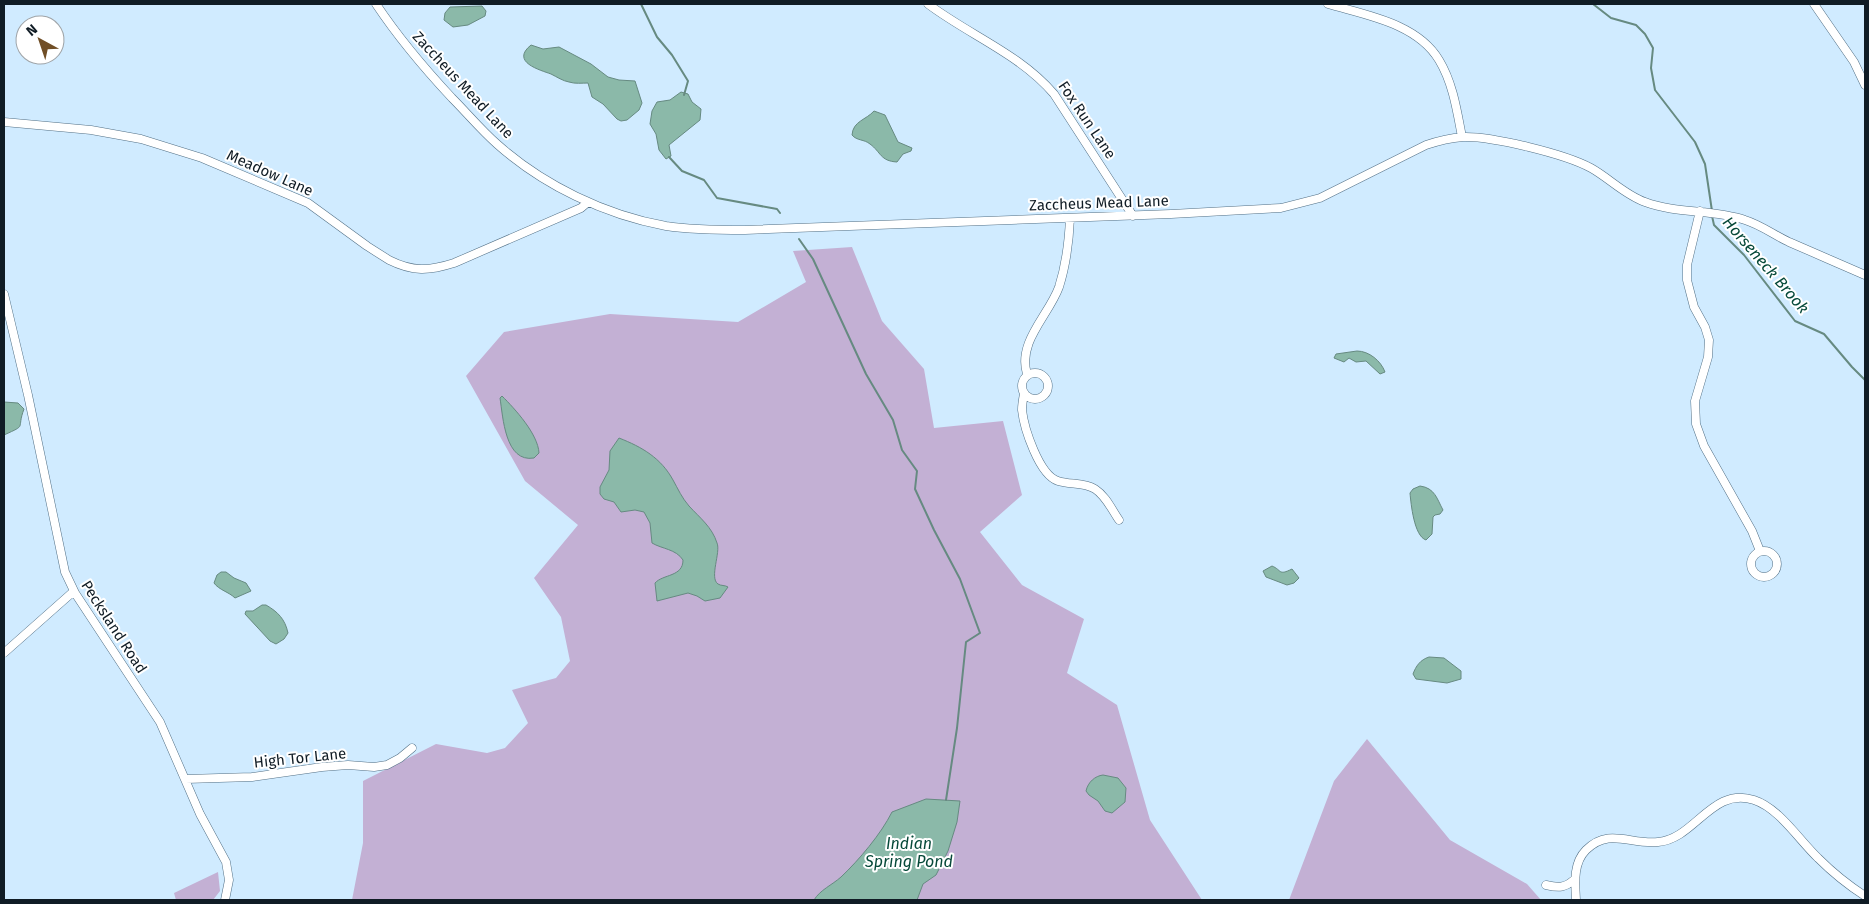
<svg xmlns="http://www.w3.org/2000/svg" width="1869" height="904" font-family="'Fira Sans',sans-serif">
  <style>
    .green { fill: #c3b0d4 }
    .water { fill: #8bb9a9; stroke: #668a81 }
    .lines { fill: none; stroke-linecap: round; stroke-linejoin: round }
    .stream { stroke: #668a81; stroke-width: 2 }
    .street-casing { stroke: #527086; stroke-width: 9 }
    .street { stroke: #fff; stroke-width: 8 }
    .labels { text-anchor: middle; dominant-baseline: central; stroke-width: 4; stroke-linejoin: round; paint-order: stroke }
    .street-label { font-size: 15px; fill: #101c25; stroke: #fff }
    .water-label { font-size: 16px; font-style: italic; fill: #064939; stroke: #fff }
  </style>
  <rect width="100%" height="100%" fill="#d0ebff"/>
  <!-- green -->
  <path class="green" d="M852,247L882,321L924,369L934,428L1003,421L1022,495L980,532L1022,585L1084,619L1067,673L1117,705L1150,820L1202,900H352L363,843V781L436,744L487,753L505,748L528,723L512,690L556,678L570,661L561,617L534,578L578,525L525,481L466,376L504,332L610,314L738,322L806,282L793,251Z
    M1367,739L1450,840L1527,884L1541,900H1289L1334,781Z
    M218,872L220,891L213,900H176L174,893Z"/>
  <!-- water -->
  <path class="water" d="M482,6L486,11L485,16L468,25L453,27L444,20L445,13L450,7Z
    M531,45L543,49L559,47L591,64L608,77L619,80L635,81L642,103L639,110L627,120L621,121L617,119L603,104L592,97L588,83C582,83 575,84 569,82C563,81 557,77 551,74C540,70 510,62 531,45Z
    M681,92L688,94L692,102L701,109L700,120L669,145L671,156L666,159L659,150L656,134L650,124L652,111L657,102L670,100Z
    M874,111L885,115L898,142L912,148L911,151L903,154L897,162C880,161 881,152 870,144C864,139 857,141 852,135C853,121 866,120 874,111Z
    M1357,351C1369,351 1381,361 1385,372L1380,374L1366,361L1356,362L1349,358L1344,362L1334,358L1336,354Z
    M502,396C515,409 538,434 539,453L534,458C505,463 503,417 500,398Z
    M4,402L18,403L24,409C16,430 28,424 4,435Z
    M619,438C642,447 661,458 673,480C678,489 682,498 689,506C700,518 712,527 717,543C721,552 709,578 718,584C721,586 725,585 728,587L720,598L705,601L697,596L688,593L657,601L655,583C663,574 683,577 683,560C676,549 662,549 652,543L650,523L644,512L635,510L621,512L614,502L604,499L600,494V487L609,470L610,451Z
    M1420,486C1435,488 1437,499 1443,510L1440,514L1435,515L1433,517L1432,534L1426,540C1414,536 1411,504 1410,493L1413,489Z
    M1272,566C1282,570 1278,576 1292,569L1299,578L1294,583L1287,585L1266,577L1263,571Z
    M226,572L234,578L246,583L251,591L235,598C229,592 219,590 214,583L217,575L221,572Z
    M262,605H266C278,612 285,619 288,633L284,639L276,644L270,641L245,614L246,611H253Z
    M1429,657L1444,658L1461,671V679L1447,683L1416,679L1413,674C1416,666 1420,660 1429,657Z
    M1103,775L1118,778L1126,788L1125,802L1112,813L1105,811L1098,801L1089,795L1086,791C1088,782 1095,776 1103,775Z
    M926,799L960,801L957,822L948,851L936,875L923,884L917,900H814C820,890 832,885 841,877C859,860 881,834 892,812Z"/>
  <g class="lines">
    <!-- stream -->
    <path class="stream" d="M641,4L657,37L672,55L688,81L684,95
      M1593,4L1611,18L1636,25L1645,34L1653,48L1651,68L1655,90L1695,142L1705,164L1712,211
      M669,157L682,171L704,180L717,198L777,209L780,213
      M1712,216L1714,225L1744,255L1795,321L1824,334L1852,367L1865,380
      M799,239L813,259L866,374L893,420L902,450L917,471L915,489L934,530L960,579L980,633L966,642L957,728L946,800"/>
    <!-- street casing -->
    <g class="street-casing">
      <path id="street" d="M376,4C398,37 424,68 452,98C467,113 481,130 497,144C543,185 605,215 666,226C692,230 719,230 745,230L1171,214L1281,208L1320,198L1426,145C1438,141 1450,138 1463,137C1492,136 1565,154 1591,168C1609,178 1625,195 1645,202C1677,214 1713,209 1745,220C1761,225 1774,235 1789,242C1814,253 1840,264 1865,275
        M928,4C969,35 1020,54 1054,94L1133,216
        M1328,4C1365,15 1417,23 1439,60C1453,83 1457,111 1462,137
        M1814,4L1854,62L1865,85
        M4,122L91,130L141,139L202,158L308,203L367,246L389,260C413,272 429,271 454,263L581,208L588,202
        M1700,211L1687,265V280L1694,307L1705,327L1709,340L1708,357L1695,401L1696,424L1704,446L1752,531L1760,551
        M4,294L28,395L65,572L75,593L160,722L200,814L226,862L229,880L225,900
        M1022 386a13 13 0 1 1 26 0a13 13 0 1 1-26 0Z
        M1027,374C1017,342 1049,315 1059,287C1066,265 1069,241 1070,218
        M1024,394C1023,399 1022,404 1022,410C1024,428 1039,475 1058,481C1070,485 1084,482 1095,489C1106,496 1112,510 1119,520
        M1751 564a13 13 0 1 1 26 0a13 13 0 1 1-26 0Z
        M4,653L74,591
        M186,779L252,777L322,767L348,765L374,767L387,765L400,758L412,748
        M1546,885C1559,888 1565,888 1575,879
        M1576,900C1575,883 1573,863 1586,850C1609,827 1630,845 1658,842C1695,839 1712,786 1754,800C1779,808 1799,840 1818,858C1832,872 1848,885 1865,896"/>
    </g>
    <!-- street -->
    <use href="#street" class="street"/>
  </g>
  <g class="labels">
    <!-- street labels -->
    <g class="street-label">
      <text transform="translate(463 85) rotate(47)">Zaccheus Mead Lane</text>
      <text transform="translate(1087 120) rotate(56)">Fox Run Lane</text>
      <text transform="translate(270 173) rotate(24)">Meadow Lane</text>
      <text transform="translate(1099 203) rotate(-2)">Zaccheus Mead Lane</text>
      <text transform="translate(114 627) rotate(57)">Pecksland Road</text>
      <text transform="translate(300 758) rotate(-6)">High Tor Lane</text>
    </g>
    <!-- water labels -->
    <g class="water-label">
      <text transform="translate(1766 265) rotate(49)">Horseneck Brook</text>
      <text x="909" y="843">Indian<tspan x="909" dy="18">Spring Pond</tspan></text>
    </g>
  </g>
  <!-- border -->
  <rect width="1869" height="904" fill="none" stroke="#101c25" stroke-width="10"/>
  <!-- north arrow -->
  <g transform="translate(40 40) rotate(320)"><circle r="24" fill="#ffffff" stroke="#9fa4a8"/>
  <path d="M0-4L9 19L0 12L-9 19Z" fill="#704e26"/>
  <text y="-8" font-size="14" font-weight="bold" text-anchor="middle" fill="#101c25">N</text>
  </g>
</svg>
